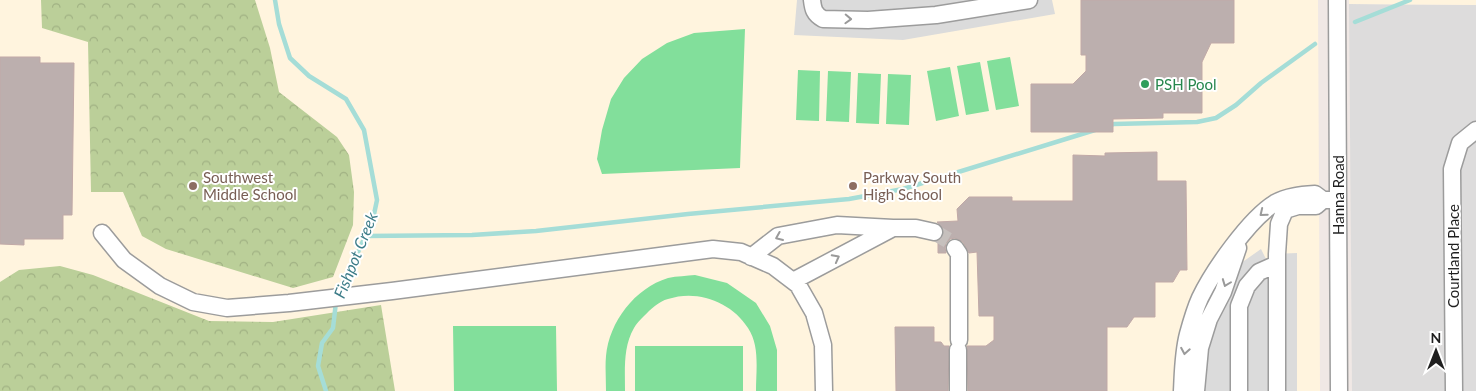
<svg xmlns="http://www.w3.org/2000/svg" width="1476" height="391" font-family="Lato,sans-serif">
  <style>
    .residential { fill: #dddcdc }
    .education { fill: #fff4de }
    .forest { fill: url(#forest-crowns) }
    .pitch { fill: #82df9b }
    .parking { fill: #dbdbdb }
    .lines { fill: none; stroke-linecap: round; stroke-linejoin: round }
    .stream { stroke: #a5ddd7; stroke-width: 4.5 }
    .building { fill: #bcafae; stroke: #c1a9a7 }
    .minor-tunnel { stroke: #c6c0bd; stroke-width: 16; stroke-dasharray: 16 8; stroke-linecap: butt }
    .minor-casing { stroke: #9c9c9c; stroke-width: 19 }
    .minor { stroke: #fff; stroke-width: 16 }
    .oneway { stroke: #9a9a9a }
    .leisure-dot { fill: #2e9e5b; stroke: #fff; stroke-width: 2 }
    .education-dot { fill: #8d6e63; stroke: #fff; stroke-width: 2 }
    .labels { text-anchor: middle; dominant-baseline: central; stroke-width: 4; stroke-linejoin: round; paint-order: stroke }
    .leisure-label { font-size: 15px; fill: #27864d; stroke: #fff; text-anchor: start }
    .education-label { font-size: 15px; fill: #785e54; stroke: #fff; text-anchor: start }
    .street-label { font-size: 15px; fill: #1f1f1f; stroke: #fff }
    .water-label { font-size: 16px; font-style: italic; fill: #3c7c88; stroke: #fff }
  </style>
  <defs>
    <pattern id="forest-crowns" width="20" height="18" patternUnits="userSpaceOnUse" patternTransform="scale(1.25)"><rect width="20" height="18" fill="#bbcf99"/><path d="M2 6a3 3 0 1 1 6 0M12 15a3 3 0 1 1 6 0" fill="none" stroke="#a0b183"/></pattern>
  </defs>
  <rect width="100%" height="100%" fill="#f0e8e5"/>
  <!-- residential -->
  <path class="residential" d="M1349,4L1476,5V391H1352Z"/>
  <!-- education -->
  <path class="education" d="M0,0H1318L1320,391H0Z
    M1349,0H1476V5L1349,4Z"/>
  <!-- forest -->
  <path class="forest" d="M41,0H255L270,48L279,92L337,137L349,155L354,192L353,225L333,277L293,288L166,249L142,236L123,192H91L88,42L42,28Z
    M60,266L93,275L209,321L273,322L381,305L395,391H0V282L19,270Z"/>
  <!-- pitch -->
  <path class="pitch" d="M745,29L740,168L602,174L597,159L602,130L611,99L624,78L642,59L667,43L694,33Z
    M1010,57L1019,106L996,110L987,61Z
    M980,62L989,111L966,115L957,66Z
    M950,67L959,116L936,121L927,71Z
    M798,70L820,71L819,121L796,120Z
    M828,71L851,72L849,122L826,121Z
    M858,73L881,74L879,124L856,123Z
    M888,74L911,75L909,125L886,124Z
    M695,275L727,283L756,303L770,326L777,350V391H756C756,370 760,346 748,328C732,302 697,289 668,299C659,301 650,310 644,316C640,320 636,324 634,328C623,347 625,369 625,391H606C606,379 605,367 606,356C609,322 635,288 668,278C677,276 687,276 695,275Z
    M453,326H556L557,391H454Z
    M635,346H743V391H635Z"/>
  <!-- parking -->
  <path class="parking" d="M797,0H1052L1055,14L903,40L794,35Z
    M1261,249L1266,259L1273,254L1297,253V391H1188L1234,268Z"/>
  <g class="lines">
    <!-- stream -->
    <path class="stream" d="M275,0L279,24L290,58L309,76L346,99L364,130L377,200L373,219L340,292
      M1355,22L1410,0
      M1109,126L1114,124L1197,122L1216,118L1236,105L1261,83L1315,44
      M366,236L472,235L536,231L688,214L849,199L903,189L1095,130
      M326,391L318,366L322,343L333,328L336,302"/>
  </g>
  <!-- building -->
  <path class="building" d="M1081,0H1234V43H1211L1202,62V113H1163V118L1113,119V132H1031V84H1073L1086,71V55H1081Z
    M0,57H40V63H74L72,215H63V239H24V245L0,244Z
    M1157,152V181H1186L1187,270H1180L1173,282H1155V317H1134L1127,327H1107V391H968L967,346H986L994,340V316H979L977,252L969,253L963,242L955,238L950,239L946,243L945,248L946,253H938V241L942,238L944,234L943,229L937,222L958,221L957,209L969,197H1012V201H1073V155L1105,156V153Z
    M895,327H934V342H941L944,346H949L948,391H896Z"/>
  <g class="lines">
    <!-- minor-tunnel -->
    <path class="minor-tunnel" d="M934,232L951,242L955,248"/>
    <!-- minor casing -->
    <g class="minor-casing">
      <path id="minor" d="M812,0C813,9 814,14 823,19L868,20L936,15L1029,0
        M1337,0L1339,391
        M893,228H916L934,232
        M102,233L124,260L160,286L193,302L227,308L289,303L392,291L713,249L741,252L773,266L798,285L814,313L823,345L824,391
        M955,248L959,254V340
        M751,257L778,236L837,225L893,228L793,281
        M958,391V350
        M1182,391C1183,372 1183,353 1188,334C1191,323 1195,309 1200,298C1213,271 1249,219 1275,203C1287,196 1301,195 1315,194L1323,200H1338
        M1196,391L1200,348L1209,319L1223,292L1238,248
        M1239,391V306L1247,286L1259,272L1277,264
        M1277,391V254L1279,224L1285,210L1298,206H1316L1323,200
        M1454,391L1452,169L1460,143L1476,130"/>
    </g>
    <!-- minor -->
    <use href="#minor" class="minor"/>
  </g>
  <!-- one-way arrows -->
  <defs><path id="oneway-chevron" d="M-2-3.5L2.5 0L-2 3.5" fill="none" stroke-width="1.6" stroke-linecap="round" stroke-linejoin="round" transform="scale(1.25)"/></defs>
  <g class="oneway">
    <use href="#oneway-chevron" transform="translate(848 19) rotate(2)"/>
    <use href="#oneway-chevron" transform="translate(1263 213) rotate(141)"/>
    <use href="#oneway-chevron" transform="translate(779 237) rotate(157)"/>
    <use href="#oneway-chevron" transform="translate(836 258) rotate(-28)"/>
    <use href="#oneway-chevron" transform="translate(1226 283) rotate(111)"/>
    <use href="#oneway-chevron" transform="translate(1185 351) rotate(100)"/>
  </g>
  <!-- markers -->
  <circle class="leisure-dot" cx="1145" cy="84" r="5"/>
  <g class="education-dot">
    <circle cx="193" cy="186" r="5"/>
    <circle cx="853" cy="186" r="5"/>
  </g>
  <g class="labels">
    <!-- leisure labels -->
    <g class="leisure-label">
      <text x="1155" y="84">PSH Pool</text>
    </g>
    <!-- education labels -->
    <g class="education-label">
      <text x="203" y="177">Southwest<tspan x="203" dy="17">Middle School</tspan></text>
      <text x="863" y="177">Parkway South<tspan x="863" dy="17">High School</tspan></text>
    </g>
    <!-- street labels -->
    <g class="street-label">
      <text transform="translate(1338 195) rotate(-90)">Hanna Road</text>
      <text transform="translate(1453 256) rotate(-90)">Courtland Place</text>
    </g>
    <!-- water labels -->
    <g class="water-label">
      <text transform="translate(355 255) rotate(-68)">Fishpot Creek</text>
    </g>
  </g>
  <!-- north arrow -->
  <g transform="translate(1436 351)" stroke="#ffffff" stroke-width="4" paint-order="stroke">
  <path d="M0-4L9 19L0 12L-9 19Z" fill="#1f1f1f"/>
  <text y="-8" font-size="14" font-weight="bold" text-anchor="middle" fill="#1f1f1f">N</text>
  </g>
</svg>
